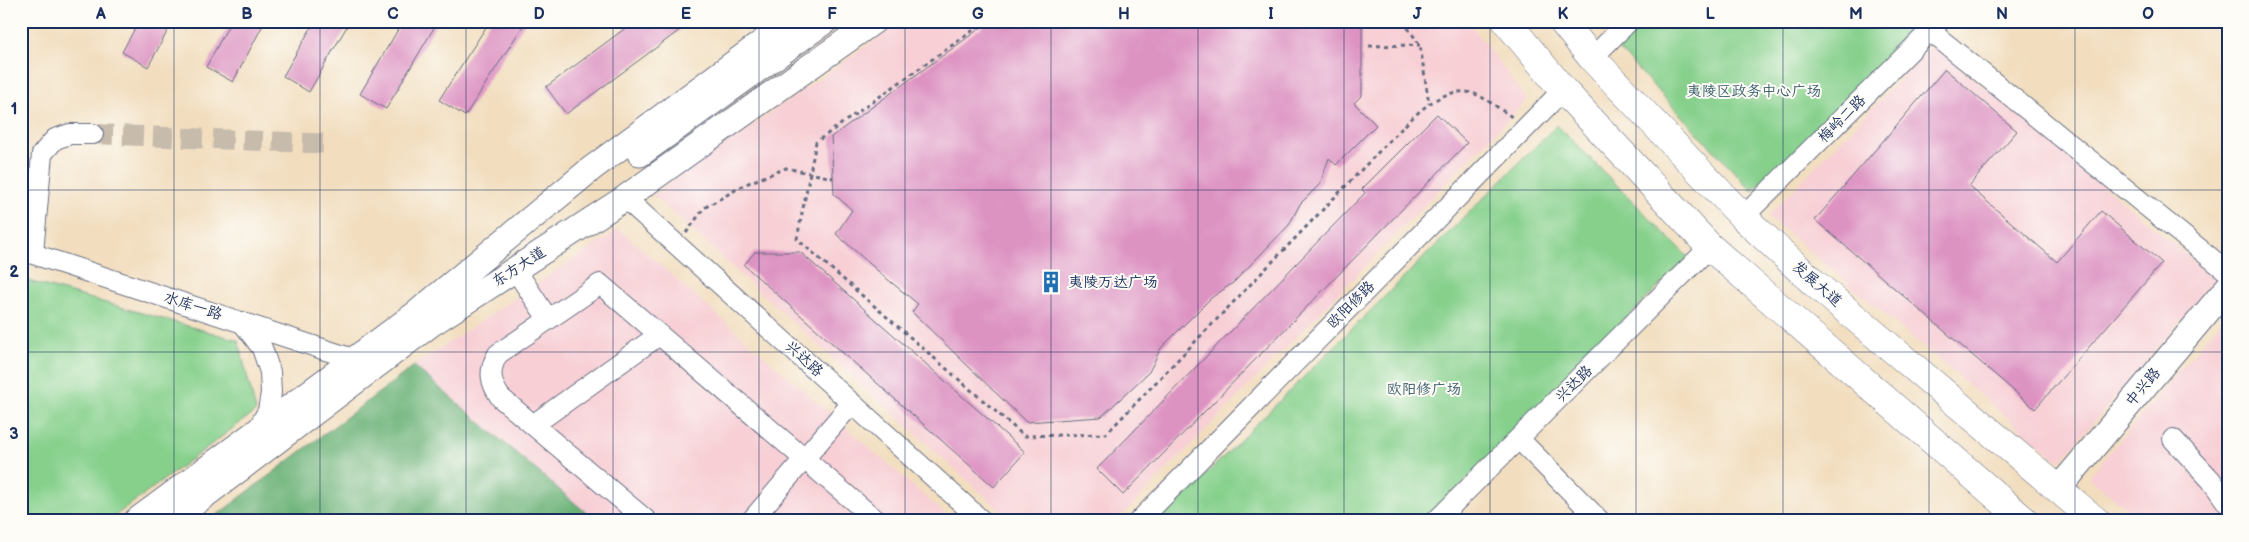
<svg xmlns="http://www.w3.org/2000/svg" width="2249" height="542" font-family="'Balsamiq Sans','LXGW WenKai TC',sans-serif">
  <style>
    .built { fill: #f7cfd5 }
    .green { fill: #86d08c; stroke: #508075 }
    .forest { fill: #6cb278; stroke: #44706b }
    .building { fill: #dd93c2 }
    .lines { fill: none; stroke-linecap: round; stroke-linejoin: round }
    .minor-tunnel { stroke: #c7bbac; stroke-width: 20; stroke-dasharray: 20 10; stroke-linecap: butt }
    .minor-casing { stroke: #666c80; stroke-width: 22 }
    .major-casing { stroke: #666c80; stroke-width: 27 }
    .highway-casing { stroke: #666c80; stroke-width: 29 }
    .path { stroke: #666c80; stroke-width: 3; stroke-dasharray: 4 4; stroke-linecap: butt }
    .minor { stroke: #fff; stroke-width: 20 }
    .major { stroke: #fff; stroke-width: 25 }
    .highway { stroke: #fff; stroke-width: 28 }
    .grid { fill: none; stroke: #1b2f5e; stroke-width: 1; stroke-opacity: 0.55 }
    .labels { text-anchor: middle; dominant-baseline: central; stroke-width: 4; stroke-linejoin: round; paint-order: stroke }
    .park-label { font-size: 15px; fill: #3b5f6c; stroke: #fdfcf7 }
    .street-label { font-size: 15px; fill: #1b2f5e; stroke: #fdfcf7 }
    .poi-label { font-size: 15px; fill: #1b2f5e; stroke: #fdfcf7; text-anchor: start }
    .neatline { fill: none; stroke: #1b2f5e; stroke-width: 2 }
    .grid-label { font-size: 16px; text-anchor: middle; font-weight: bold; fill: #1b2f5e }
  </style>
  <rect width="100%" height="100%" fill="#fdfcf7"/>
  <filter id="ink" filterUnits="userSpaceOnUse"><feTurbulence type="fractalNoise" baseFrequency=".02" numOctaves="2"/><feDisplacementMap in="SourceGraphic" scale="10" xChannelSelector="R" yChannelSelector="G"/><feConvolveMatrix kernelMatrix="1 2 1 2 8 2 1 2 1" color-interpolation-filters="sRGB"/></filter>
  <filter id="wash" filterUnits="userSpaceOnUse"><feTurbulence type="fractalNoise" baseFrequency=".0096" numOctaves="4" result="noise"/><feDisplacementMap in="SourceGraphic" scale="20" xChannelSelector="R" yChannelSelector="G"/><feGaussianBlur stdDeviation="1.12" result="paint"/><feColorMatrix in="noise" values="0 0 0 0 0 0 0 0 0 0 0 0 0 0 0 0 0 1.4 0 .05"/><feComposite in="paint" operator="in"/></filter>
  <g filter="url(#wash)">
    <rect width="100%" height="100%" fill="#f2debf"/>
    <!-- built -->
    <path class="built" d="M902,21H1468L1527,100L1117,521H1012L653,195Z
      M1933,45L2216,279L2060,462L1768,216Z
      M619,229L953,521H596L414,366Z
      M2228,313V521H2144L2088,478Z"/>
    <!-- green -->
    <path class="green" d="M1641,21H1925L1839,108L1752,191L1616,46Z
      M1557,125L1688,257L1426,521H1159Z
      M21,279L238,340L256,411L108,521H21Z"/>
    <!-- forest -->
    <path class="forest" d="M414,366L596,521H209Z"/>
    <g id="blocks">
      <!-- building -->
      <path class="building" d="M139,21H173L148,67L122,52Z
        M231,21H265L233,82L206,67Z
        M315,21H350L309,92L283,76Z
        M403,21H438L386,109L360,94Z
        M490,21H526L465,116L439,100Z
        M635,21H673L680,30L566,114L546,87Z
        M990,21H1362V95L1354,103L1376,125L1336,165L1329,158L1320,184L1300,204L1289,225L1233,283L1211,298L1161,348L1149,372L1101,417L1026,422L912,312L918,304L886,278L836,234L852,210L834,194L831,137Z
        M1945,69L2017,131L1969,186L2057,262L2101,211L2162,263L2035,409L1815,220Z
        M1437,114L1467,143L1123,495L1097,469L1365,193L1362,189Z
        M755,252H800L1025,452L994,487L744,265Z"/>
    </g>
  </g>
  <g filter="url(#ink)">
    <use href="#blocks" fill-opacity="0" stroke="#666c80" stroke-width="1"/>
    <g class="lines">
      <!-- minor-tunnel -->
      <path class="minor-tunnel" d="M93,134L332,144"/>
      <!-- minor casing -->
      <g class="minor-casing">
        <path id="minor" d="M1930,31L2228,272
          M1592,58L1629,21
          M625,198L982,521
          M1743,217L1938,23
          M21,250L353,359
          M33,253L42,154L55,139L70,134H93
          M515,269L548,319
          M242,322L262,348L270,372L271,393L268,411L257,430
          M533,425L659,335
          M1519,439L1600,521
          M2173,439L2211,480L2228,504
          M647,521L501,398C490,383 488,370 498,354L600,284L877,521
          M751,521L852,403
          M1139,521L1563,90
          M1436,521L1710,247"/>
      </g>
      <!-- major casing -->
      <g class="major-casing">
        <path id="major" d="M640,154L825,21
          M2059,488L2228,287
          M136,521L418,312L591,169L791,21
          M171,521L431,324L625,198L874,21"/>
      </g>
      <!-- highway casing -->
      <g class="highway-casing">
        <path id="highway" d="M1506,21L1563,90L1710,247L2025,521
          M1562,21L1592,58L1743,217L1813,282L2096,521"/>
      </g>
      <!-- path -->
      <path class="path" d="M986,21L816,142L797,239L1024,436L1106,434L1391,139C1412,119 1439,85 1472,93C1483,96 1501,110 1512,117
        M1403,21L1420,45L1429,104
        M1369,46L1420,45
        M686,233L704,208L746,184L786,168L833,178"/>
      <!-- minor -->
      <use href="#minor" class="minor"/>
      <!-- major -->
      <use href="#major" class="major"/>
      <!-- highway -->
      <use href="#highway" class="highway"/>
    </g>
  </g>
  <!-- grid -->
  <path class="grid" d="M174,21V521M320,21V521M466,21V521M613,21V521M759,21V521M905,21V521M1051,21V521M1198,21V521M1344,21V521M1490,21V521M1636,21V521M1783,21V521M1929,21V521M2075,21V521M21,190H2228M21,352H2228"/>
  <!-- icons -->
  <defs>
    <g id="building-bare" transform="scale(1.725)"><path d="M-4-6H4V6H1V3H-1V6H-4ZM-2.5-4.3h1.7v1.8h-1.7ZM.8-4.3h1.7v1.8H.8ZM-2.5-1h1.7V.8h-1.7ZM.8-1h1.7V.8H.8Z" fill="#1f6fb2" stroke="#fdfcf7" stroke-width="2.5" paint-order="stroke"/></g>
  </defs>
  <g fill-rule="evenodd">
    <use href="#building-bare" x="1051" y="282"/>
  </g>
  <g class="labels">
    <!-- park labels -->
    <g class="park-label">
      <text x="1754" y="91">夷陵区政务中心广场</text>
      <text x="1424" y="389">欧阳修广场</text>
    </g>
    <!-- street labels -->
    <g class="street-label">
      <text transform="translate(1842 119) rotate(-45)">梅岭二路</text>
      <text transform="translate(519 267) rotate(-33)">东方大道</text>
      <text transform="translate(1817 284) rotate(41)">发展大道</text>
      <text transform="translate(1351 305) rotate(-45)">欧阳修路</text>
      <text transform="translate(193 306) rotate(18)">水库一路</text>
      <text transform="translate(804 359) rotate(42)">兴达路</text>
      <text transform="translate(1574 384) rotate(-45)">兴达路</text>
      <text transform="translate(2143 387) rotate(-50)">中兴路</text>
    </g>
    <!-- poi labels -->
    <g class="poi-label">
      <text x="1068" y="282">夷陵万达广场</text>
    </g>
  </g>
  <!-- margin -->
  <rect width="2249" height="542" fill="none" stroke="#fdfcf7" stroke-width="55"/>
  <rect x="28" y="28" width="2194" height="486" class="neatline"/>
  <g class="grid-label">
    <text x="101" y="19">A</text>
    <text x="247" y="19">B</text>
    <text x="393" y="19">C</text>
    <text x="539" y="19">D</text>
    <text x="686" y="19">E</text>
    <text x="832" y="19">F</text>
    <text x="978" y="19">G</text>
    <text x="1124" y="19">H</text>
    <text x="1271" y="19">I</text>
    <text x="1417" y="19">J</text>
    <text x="1563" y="19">K</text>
    <text x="1710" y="19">L</text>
    <text x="1856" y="19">M</text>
    <text x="2002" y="19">N</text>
    <text x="2148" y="19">O</text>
    <text x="14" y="114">1</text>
    <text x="14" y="277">2</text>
    <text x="14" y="439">3</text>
  </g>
</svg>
